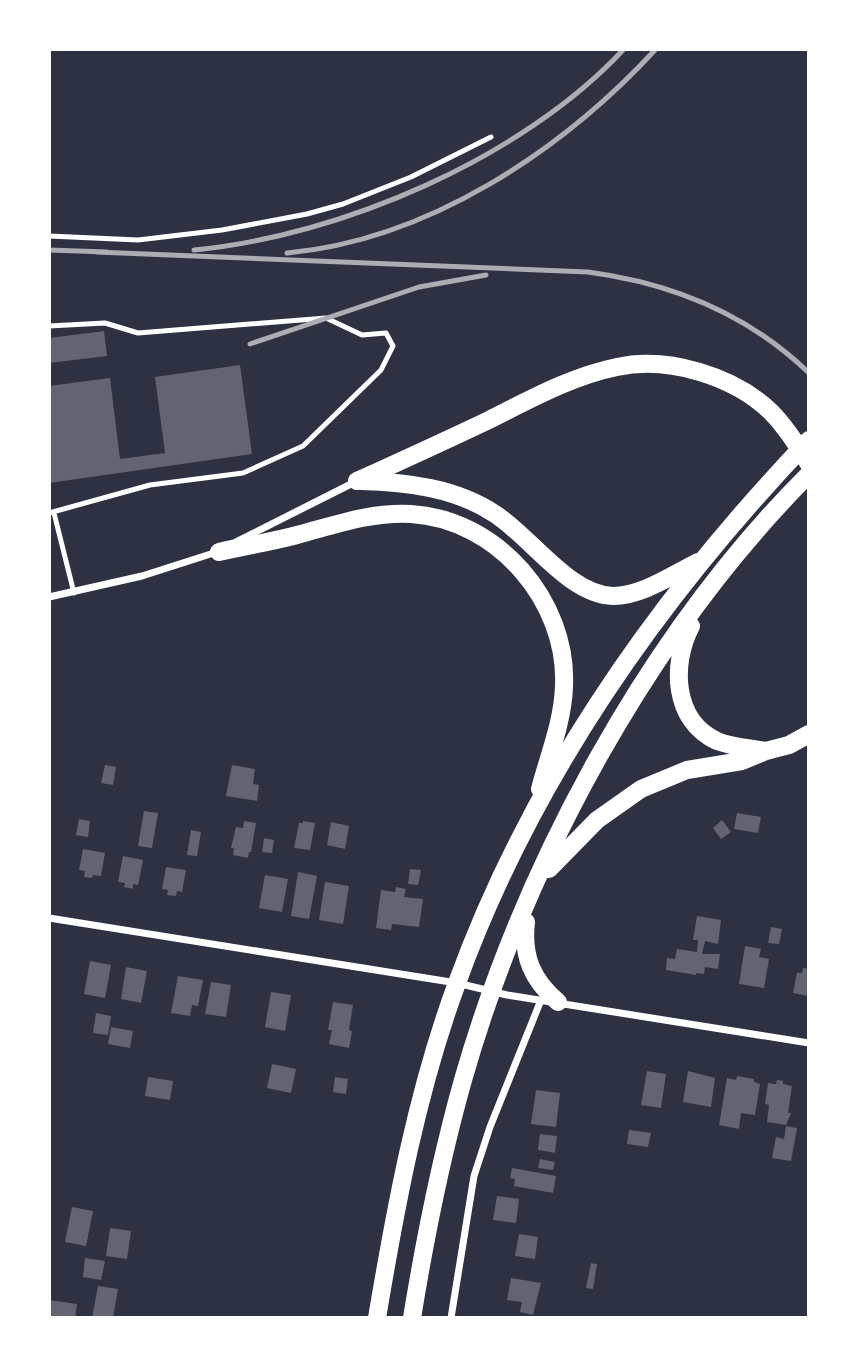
<svg xmlns="http://www.w3.org/2000/svg" width="858" height="1367" font-family="Figtree,sans-serif">
  <style>
    .building { fill: #626471 }
    .lines { fill: none; stroke-linecap: round; stroke-linejoin: round }
    .service { stroke: #fff; stroke-width: 5 }
    .minor { stroke: #fff; stroke-width: 7 }
    .primary { stroke: #fff; stroke-width: 18 }
    .rail { stroke: #abadb3; stroke-width: 5 }
  </style>
  <rect width="100%" height="100%" fill="#2d3142"/>
  <!-- building -->
  <path class="building" d="M104,331L107,356L49,363V338Z
    M240,365L252,454L49,483V386L110,378L120,459L165,453L155,377Z
    M105,765L116,767L113,785L101,783Z
    M232,765L255,769L253,784L259,785L257,801L226,796Z
    M144,811L158,813L152,848L138,846Z
    M737,813L761,817L758,833L734,829Z
    M79,819L90,821L88,837L76,835Z
    M722,820L731,832L721,839L713,828Z
    M244,821L256,823L251,852H249L248,858L233,855L234,848H231L236,827L243,828Z
    M303,821L315,823L310,850L294,848L299,823H303Z
    M331,822L349,826L345,849L327,845Z
    M191,830L201,832L197,856L187,855Z
    M264,838L274,840L272,853L262,852Z
    M83,849L105,853L101,876L93,875L92,878L84,877L85,871L79,870Z
    M123,856L143,860L138,885L133,884V889L124,887L125,883L118,882Z
    M166,867L186,870L182,892L177,891L176,896L167,895L168,890L162,889Z
    M410,869L421,870L418,885L408,884Z
    M298,872L317,876L309,919L291,916Z
    M265,875L288,879L282,912L259,908Z
    M325,882L349,886L343,924L319,920Z
    M396,887L406,889L404,897L423,899L419,927L392,924L391,930L376,928L381,890L395,892Z
    M697,916L721,920L718,944L705,941L702,954H720L718,969L705,967L704,974L696,973V975L666,970L667,958L675,959L677,949L697,952L698,940H693Z
    M771,927L782,929L779,944L768,943Z
    M745,946L761,949L759,957L769,959L764,988L739,984Z
    M90,961L111,965L105,998L84,994Z
    M126,967L147,971L141,1003L121,999Z
    M803,968L809,969V996L793,993L797,973H802Z
    M178,976L203,980L198,1006L192,1005L190,1016L171,1013Z
    M211,982L231,985L226,1017L205,1014Z
    M271,992L291,995L285,1031L265,1027Z
    M333,1002L353,1005L349,1030L352,1031L349,1048L329,1044L332,1030H328Z
    M96,1013L111,1016L108,1035L93,1033Z
    M111,1027L133,1031L130,1048L108,1044Z
    M272,1064L296,1069L291,1093L267,1088Z
    M647,1071L666,1074L661,1108L641,1105Z
    M688,1071L715,1078L711,1107L683,1102Z
    M737,1076L754,1079V1082L760,1084L755,1115L741,1113L739,1129L719,1125L727,1078L736,1080Z
    M148,1077L173,1081L170,1100L145,1096Z
    M335,1077L348,1079L346,1094L333,1092Z
    M777,1080L783,1081V1084L792,1086L788,1113H791L786,1125L767,1122L769,1105L765,1104L768,1083L776,1084Z
    M536,1090L560,1093L556,1127L531,1124Z
    M786,1126L797,1128L791,1161L772,1158L776,1137L784,1139Z
    M629,1130L651,1133L648,1147L627,1144Z
    M540,1134L557,1136L555,1153L538,1150Z
    M540,1159L555,1162L553,1170L538,1168Z
    M512,1168L556,1176L553,1193L514,1186L515,1179L510,1178Z
    M497,1196L519,1199L516,1223L493,1220Z
    M72,1207L93,1211L86,1246L65,1242Z
    M110,1228L131,1231L127,1259L106,1256Z
    M519,1234L538,1237L535,1259L515,1256Z
    M85,1258L105,1261L101,1280L83,1277Z
    M591,1263L597,1264L593,1289L586,1288Z
    M511,1278L541,1283L533,1315L520,1312L522,1302L507,1300Z
    M98,1286L118,1289L113,1318H92Z
    M49,1300L77,1304L75,1318H49Z"/>
  <g class="lines">
    <!-- service -->
    <path class="service" d="M49,236L138,240L222,230L307,214L343,204L411,177L491,137
      M49,326L105,323L138,333L326,318L362,335L386,333L393,346L381,370L303,446L243,473L150,485L49,513
      M54,513L74,593"/>
    <!-- minor -->
    <path class="minor" d="M236,542L357,481
      M49,597L142,576L220,551
      M49,918L457,983L507,995L809,1043
      M451,1318L474,1176L490,1127L541,1000"/>
    <!-- primary -->
    <path class="primary" d="M357,481C401,461 445,441 489,420C529,400 572,376 617,367C668,356 734,376 771,412C786,427 798,446 809,464
      M361,481C407,482 456,488 495,514C531,537 569,595 613,596C642,596 672,575 698,562
      M219,552C245,546 271,542 297,535C335,525 370,512 411,514C497,519 568,601 564,686C563,721 549,755 540,789
      M691,626C671,664 673,721 717,741C732,747 750,748 766,751
      M549,869L597,820L641,789L687,770L742,761L766,751L789,745L809,734
      M526,922C522,956 532,980 558,1002
      M377,1318C396,1205 417,1091 457,983C531,779 660,596 809,440
      M412,1318C425,1238 441,1158 463,1080C525,863 649,634 809,474"/>
    <!-- rail -->
    <path class="rail" d="M49,250L107,252
      M194,250C341,236 523,158 624,49
      M96,252L588,272C671,283 748,314 809,373
      M287,253C428,240 562,151 656,49
      M250,344L419,287L486,275"/>
  </g>
  <!-- border -->
  <rect width="858" height="1367" fill="none" stroke="#ffffff" stroke-width="102"/>
</svg>
